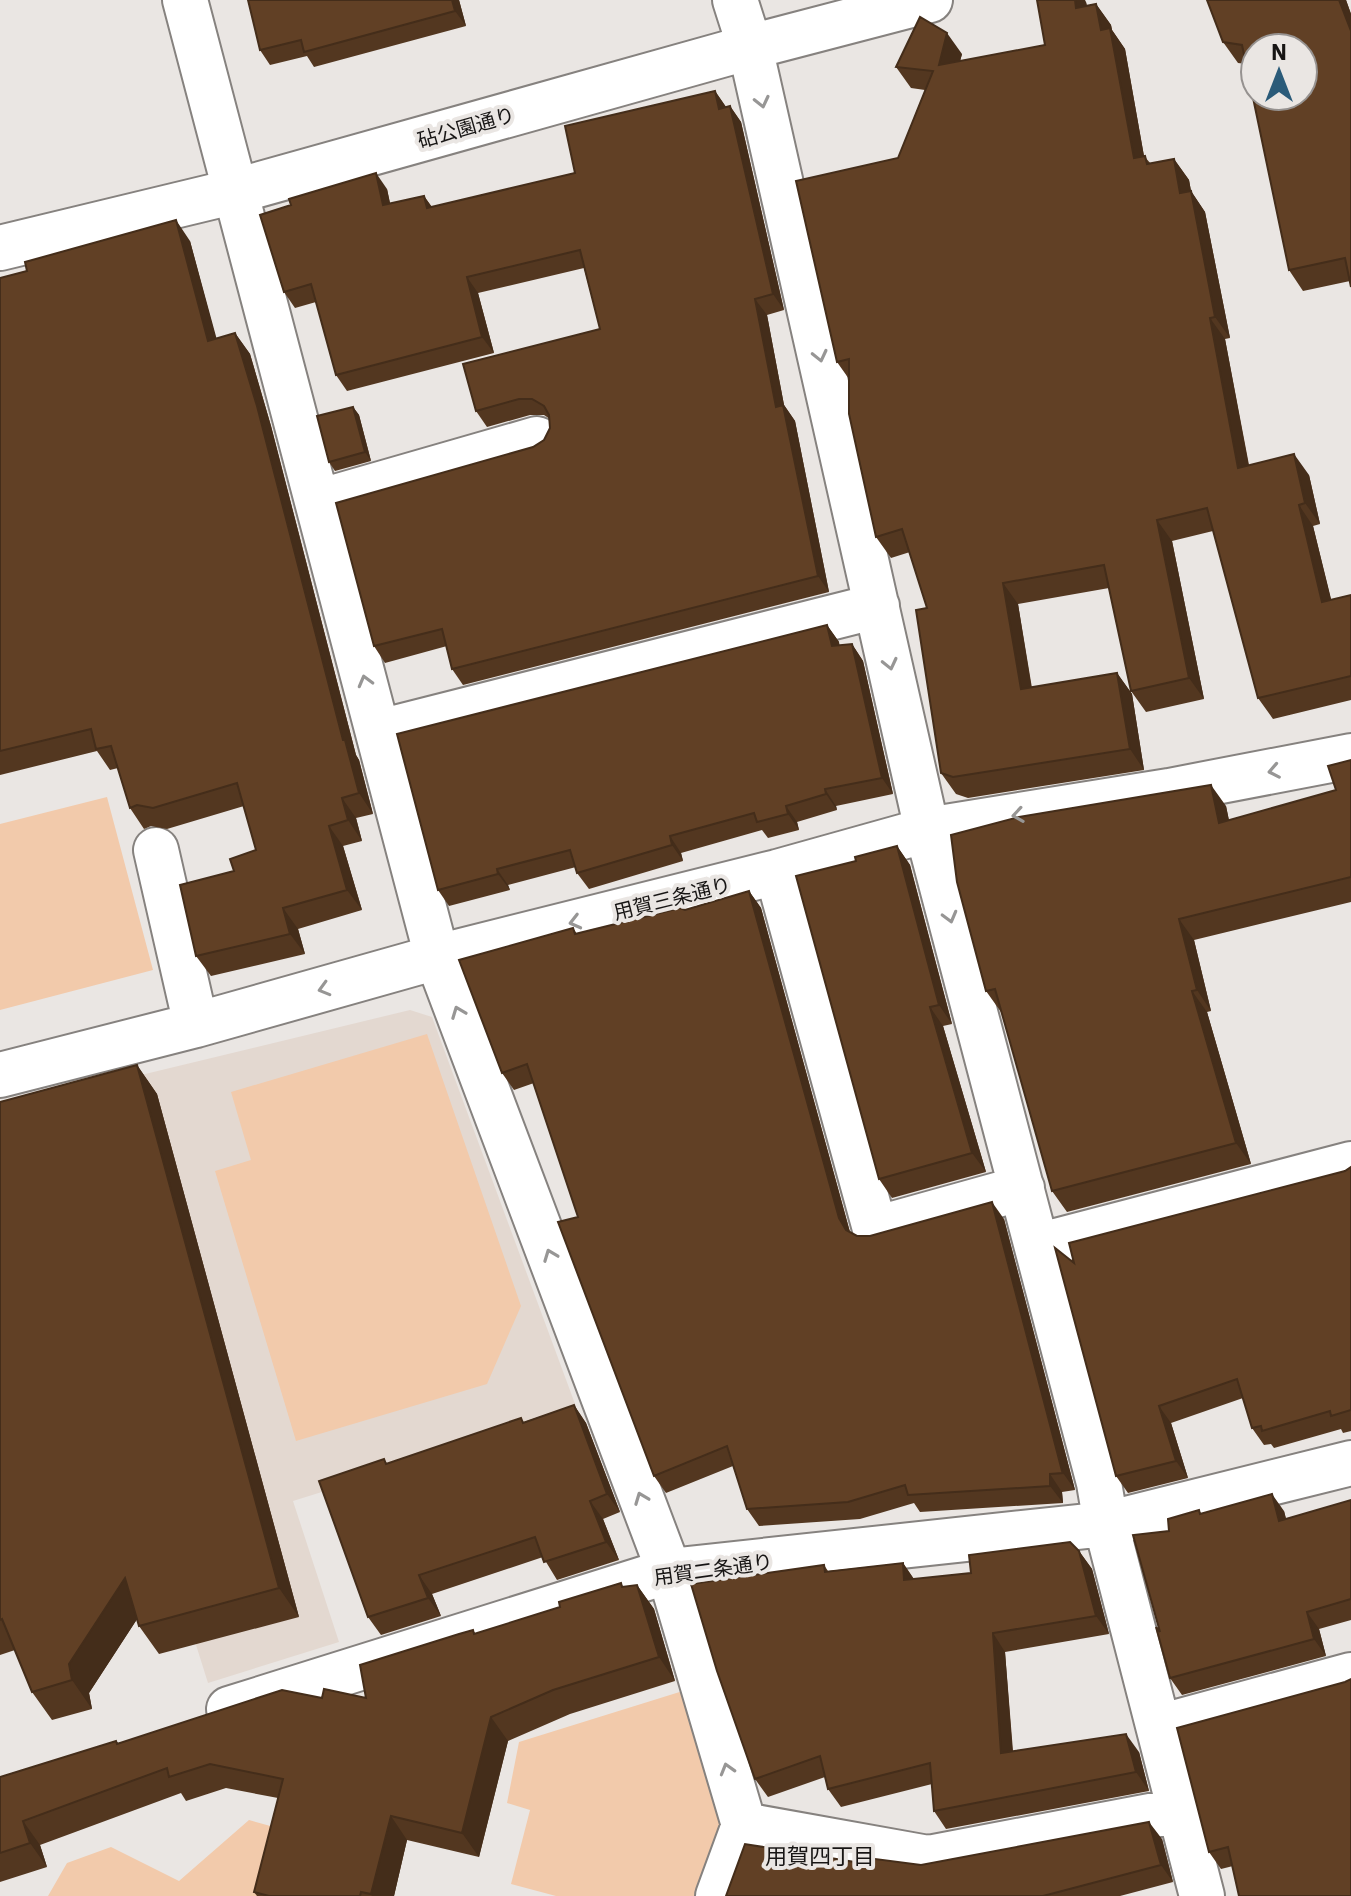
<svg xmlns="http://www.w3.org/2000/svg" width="1351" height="1896" font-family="'IBM Plex Sans','Noto Sans JP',sans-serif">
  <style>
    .built { fill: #e3d8d0 }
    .green { fill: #f2caab }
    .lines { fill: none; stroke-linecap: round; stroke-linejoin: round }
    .minor-casing { stroke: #86827f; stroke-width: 48 }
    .minor { stroke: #fff; stroke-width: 44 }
    .wall { fill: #533720 }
    .shaded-wall { fill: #442d1a }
    .building { fill: #614025; stroke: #442d1a; stroke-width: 2; fill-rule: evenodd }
    .oneway { stroke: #979695 }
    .labels { text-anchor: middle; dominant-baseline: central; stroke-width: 8; stroke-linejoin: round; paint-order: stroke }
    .street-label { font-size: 20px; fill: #171514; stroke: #eae6e3 }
    .neighbourhood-label { font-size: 22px; fill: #171514; stroke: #eae6e3 }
  </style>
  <rect width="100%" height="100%" fill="#eae6e3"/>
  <!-- built -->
  <path class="built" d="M410,1010L432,1017L578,1412L293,1501L339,1642L208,1683L169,1559L0,1109Z"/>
  <!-- green -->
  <path class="green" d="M107,797L153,970L0,1010V824Z
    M427,1034L521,1306L487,1384L296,1441L215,1171L251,1160L231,1092Z
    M686,1690L732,1820L704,1896H556L511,1884L530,1810L507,1803L519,1742Z
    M249,1820L285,1830L269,1896H48L67,1863L111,1847L179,1881Z"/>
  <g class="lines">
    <!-- minor casing -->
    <g class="minor-casing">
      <path id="minor" d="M185,0L437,957L669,1571L744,1825L718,1896
        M735,0L750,47L927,830L1099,1483L1106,1524L1202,1896
        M0,248L236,191L750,47L930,0
        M318,502L537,439
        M379,732L877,606
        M156,850L196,1025
        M777,872L875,1229L1022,1188
        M0,1075L196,1025L437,957L777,872L927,830L1169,791L1351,756
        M1037,1246L1351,1164
        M229,1709L669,1571L1106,1524L1351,1463
        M1159,1727L1351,1675
        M744,1825L928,1858L1181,1810"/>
    </g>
    <!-- minor -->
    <use href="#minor" class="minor"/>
  </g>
  <!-- wall -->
  <path class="wall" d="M248,0H459L466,26L314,67L307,56L270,65L260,50Z
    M1346,0L1351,14V287L1350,281L1303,291L1289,270L1246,64L1238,63L1223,42Z
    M1086,2L1087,6L1096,4L1111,25L1112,30L1125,49L1144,156L1151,164L1174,159L1189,180L1191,191L1205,212L1230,338L1225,339L1249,465L1309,475L1320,524L1313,526L1331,600L1351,595V700L1273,719L1258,698L1213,531L1172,541L1204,699L1146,712L1131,691L1109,588L1018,604L1032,688L1117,673L1132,694L1144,770L968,798L956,794L941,773L927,608L910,552L891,558L876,537L849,379L837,362L898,158L925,90L911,88L896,67L962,54L960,61L1045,45Z
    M715,91L726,107L730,106L741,122L784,310L767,315L784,405L795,421L829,592L463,685L452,669L447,646L385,663L374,646L533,447L544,440L550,428V419L544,415H530L487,427L476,411L600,329L584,268L478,293L494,353L347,391L336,375L316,302L295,308L284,292L291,205L387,189L390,204L424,196L432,207L575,173Z
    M190,241L216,339L235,333L250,354L271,426L356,755L359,760L373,814L356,818L362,841L343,846L362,910L298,929L305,954L211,976L196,956L234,871L256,850L244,806L167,829L151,826L144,829L130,808L118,768L110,770L97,751L0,775V278Z
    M353,407L359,415L371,461L335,471L329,462Z
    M827,625L839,642V646L852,644L863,661L893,794L836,806L837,810L797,822L799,830L768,838L762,830L681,853L683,861L589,889L577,873L576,867L508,885L510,890L449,906L438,890Z
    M1351,760V902L1194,940L1211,1011L1207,1012L1251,1164L1067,1212L1052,1191L1002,1012H1001L986,991L1226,806L1229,821L1336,790Z
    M897,846L910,865L952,1024L943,1026L986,1172L892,1198L879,1179L856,861Z
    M749,891L761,908L850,1232L857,1236H870L1004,1219L1075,1490L1062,1492L1063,1503L920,1512L914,1503L860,1519L759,1526L747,1509L733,1466L666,1493L654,1476L578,1217L534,1083L514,1090L502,1073L573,928L577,934L685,910Z
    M137,1065L157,1094L299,1617L159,1654L139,1626L137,1619L89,1693L92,1709L52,1720L32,1692L15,1650L0,1655V1102Z
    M1351,1167V1431L1343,1433L1341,1429L1274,1448L1271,1444L1264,1445L1252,1428L1243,1398L1171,1423L1188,1478L1128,1493L1116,1476L1074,1263L1345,1171Z
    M574,1405L586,1423L620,1512L603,1519L619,1560L557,1580L543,1557L432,1594L441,1616L381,1635L368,1617L384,1459L387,1464L524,1422Z
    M1351,1500V1620L1319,1629L1326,1656L1182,1695L1170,1678L1160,1632L1169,1531L1201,1514L1284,1511L1286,1519Z
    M1079,1551L1092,1569L1109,1634L1005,1652L1013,1751L1139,1752L1149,1791L946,1829L934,1811L932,1784L841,1807L828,1789L825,1777L768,1797L755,1779L824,1565L828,1571L903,1563L914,1579L971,1573Z
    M621,1583L623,1587L637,1585L654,1609L675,1681L570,1714L508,1741L479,1857L407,1840L394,1896H257L254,1892L278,1798L226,1788L186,1801L181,1793L40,1845L47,1867L0,1882V1777L116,1741L118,1743L322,1698H366L476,1634L560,1607Z
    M1345,1682L1233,1866L1221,1869L1209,1852Z
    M1162,1839L1173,1882L1120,1896H726L867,1864L921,1865Z"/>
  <!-- shaded-wall -->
  <path class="shaded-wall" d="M452,0H459L466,26L455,11Z
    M1075,0H1085L1086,2L1091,29L1076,8Z
    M1339,0H1346L1351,14V31Z
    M1096,4L1111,25L1112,30L1125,49L1148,179L1134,158L1101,30Z
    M947,33L962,54L953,87L939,65Z
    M715,91L726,107L719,109Z
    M730,106L741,122L784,310L773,294Z
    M1174,159L1189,180L1191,191L1205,212L1230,338L1215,317L1180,193Z
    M376,173L387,189L394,221L383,205Z
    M424,196L435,212L427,208Z
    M176,220L190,241L223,362L208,341Z
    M467,277L478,293L494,353L482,337Z
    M755,299L767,315L784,405L795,421L829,592L818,576L776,407Z
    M1210,318L1225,339L1253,489L1238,468Z
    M235,333L250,354L271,426L356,755L359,760L373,814L359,793L343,740Z
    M353,407L359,415L371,461L365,452Z
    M1294,454L1309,475L1320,524L1305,503Z
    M1299,505L1313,526L1337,623L1322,602Z
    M1157,520L1172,541L1204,699L1189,678Z
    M1003,583L1018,604L1035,710L1021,689Z
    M827,625L839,642L843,663L832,646Z
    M852,644L863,661L893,794L882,778Z
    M1117,673L1132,694L1144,770L1130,749Z
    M1211,785L1226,806L1234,844L1219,823Z
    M825,789L836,806L837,810L826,794Z
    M342,798L356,818L362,841L348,820Z
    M786,806L797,822L799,830L788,814Z
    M329,826L343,846L362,910L347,890Z
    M670,836L681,853L683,861L672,845Z
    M897,846L910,865L952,1024L939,1005Z
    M497,869L508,885L510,890L498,874Z
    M749,891L761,908L851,1236L858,1247L839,1218Z
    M283,908L298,929L305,954L290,934Z
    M1179,919L1194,940L1211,1011L1197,990Z
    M1192,991L1207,1012L1251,1164L1236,1143Z
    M930,1007L943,1026L986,1172L972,1153Z
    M137,1065L157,1094L299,1617L279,1588Z
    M992,1202L1004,1219L1075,1490L1063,1473Z
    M574,1405L586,1423L620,1512L607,1494Z
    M1159,1406L1171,1423L1188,1478L1176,1461Z
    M1050,1474L1062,1492L1063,1503L1050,1486Z
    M1272,1494L1284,1511L1291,1538L1279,1521Z
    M590,1501L603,1519L619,1560L606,1542Z
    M1079,1551L1092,1569L1109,1634L1096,1616Z
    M903,1563L915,1581L904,1580Z
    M419,1575L432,1594L441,1616L428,1598Z
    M125,1578L145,1607L89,1693L92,1709L72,1680L69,1664Z
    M637,1585L654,1609L675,1681L659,1657Z
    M1307,1612L1319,1629L1326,1656L1314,1639Z
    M993,1633L1005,1652L1014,1771L1001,1753Z
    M491,1717L508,1741L479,1857L462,1833Z
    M1126,1734L1139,1752L1149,1791L1136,1772Z
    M391,1816L407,1840L394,1896H372L371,1894Z
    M23,1821L40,1845L47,1867L30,1843Z
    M1149,1822L1162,1839L1173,1882L1161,1865Z"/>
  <!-- building -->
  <path class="building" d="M248,0H452L455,11L304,52L301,40L260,50Z
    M1037,0H1075L1076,8L1096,4L1101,30L1110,28L1134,158L1145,156L1147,164L1174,159L1180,193L1191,191L1215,317L1210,318L1238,468L1294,454L1305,503L1299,505L1322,602L1351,595V676L1258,698L1207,508L1157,520L1189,678L1131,691L1104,565L1003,583L1021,689L1117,673L1130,749L953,777L941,773L916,610L927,608L902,529L876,537L849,414V359L837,362L796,181L898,158L933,71L896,67L920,17L947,33L939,65L1045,45Z
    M1207,0H1339L1351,31V287L1345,258L1289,270L1242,45L1223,42ZM1255,48H1303V96H1255Z
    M715,91L719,109L730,106L773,294L755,299L776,407L783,405L818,576L452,669L442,629L374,646L336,503L533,447L544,440L550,428L549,415L544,406L532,399H519L476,411L463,364L600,329L580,250L467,277L482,337L336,375L311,284L284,292L260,215L291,205L289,199L376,173L383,205L424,196L427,208L575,173L565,126Z
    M176,220L208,341L235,333L257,406L343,740H345L359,793L342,798L348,820L329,826L347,890L283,908L290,934L196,956L180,885L234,871L230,859L256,850L237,783L153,808L137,805L130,808L111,746L96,749L91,729L0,751V278L27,271L25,262Z
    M353,407L365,452L329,462L317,416Z
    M827,625L832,646L852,644L882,778L825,789L826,794L786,806L788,814L757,822L754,813L670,836L672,845L577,873L570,850L497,869L498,874L438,890L397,734Z
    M1351,760V877L1179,919L1197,990L1192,991L1236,1143L1052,1191L995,989L986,991L957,882L951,835L1019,817L1211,785L1219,823L1336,790L1328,766Z
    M897,846L939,1005L930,1007L972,1153L879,1179L796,876L856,861L855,857Z
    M749,891L839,1218L846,1230L857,1236H870L992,1202L1062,1471L1063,1473L1050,1474V1486L908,1495L905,1485L848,1502L747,1509L727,1446L654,1476L558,1222L578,1217L527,1064L502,1073L459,960L573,928L575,934L680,908L685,910Z
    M137,1065L279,1588L139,1626L125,1578L69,1664L72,1680L32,1692L2,1619L0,1620V1102Z
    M1351,1167V1410L1331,1416L1330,1411L1262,1431L1261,1426L1252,1428L1237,1379L1159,1406L1176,1461L1116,1476L1055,1248L1074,1263L1069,1243L1345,1171Z
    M574,1405L607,1494L590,1501L606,1542L544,1562L535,1537L419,1575L428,1598L368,1617L319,1481L384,1459L386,1464L521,1418L523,1423Z
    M1272,1494L1279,1521L1351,1500V1599L1307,1612L1314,1639L1170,1678L1156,1627L1160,1632L1133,1535L1169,1531L1168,1519L1199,1510L1200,1514Z
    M1070,1542L1079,1551L1096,1616L993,1633L1001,1753L1126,1734L1136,1772L934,1811L930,1763L828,1789L820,1756L755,1779L717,1671L691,1584L824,1565L825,1572L903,1563L904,1580L971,1573L969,1555Z
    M621,1583L622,1587L637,1585L659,1657L553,1690L491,1717L462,1833L391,1816L371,1894L361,1892L360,1896H269L254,1892L283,1779L210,1764L169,1777L167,1768L23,1821L30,1843L0,1853V1777L116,1741L117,1744L282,1690L322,1698L324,1689L366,1698L360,1665L459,1634L473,1630L474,1634L560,1607L559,1602Z
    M1351,1679V1896H1239L1228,1847L1209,1852L1177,1728L1345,1682Z
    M1149,1822L1161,1865L1043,1896H726L745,1844L867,1864L868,1858L921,1865Z"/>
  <!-- one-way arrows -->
  <defs><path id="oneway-chevron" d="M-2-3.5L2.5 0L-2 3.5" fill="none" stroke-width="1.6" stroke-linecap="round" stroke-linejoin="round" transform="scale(2)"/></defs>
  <g class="oneway">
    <use href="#oneway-chevron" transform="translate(762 102) rotate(77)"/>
    <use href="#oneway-chevron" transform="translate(820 356) rotate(77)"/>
    <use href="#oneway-chevron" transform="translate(890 664) rotate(77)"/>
    <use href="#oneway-chevron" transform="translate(365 681) rotate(-105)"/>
    <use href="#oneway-chevron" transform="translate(1274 771) rotate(169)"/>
    <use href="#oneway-chevron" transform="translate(1018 815) rotate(171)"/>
    <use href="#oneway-chevron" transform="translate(950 917) rotate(75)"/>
    <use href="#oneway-chevron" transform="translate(575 922) rotate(166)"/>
    <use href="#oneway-chevron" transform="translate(324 989) rotate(164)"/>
    <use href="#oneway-chevron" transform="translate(458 1012) rotate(-111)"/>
    <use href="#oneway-chevron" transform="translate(550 1255) rotate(-111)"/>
    <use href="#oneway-chevron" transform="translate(641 1498) rotate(-111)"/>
    <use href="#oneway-chevron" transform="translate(727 1769) rotate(-106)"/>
  </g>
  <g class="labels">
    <!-- street labels -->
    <g class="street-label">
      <text transform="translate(466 127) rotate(-16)">砧公園通り</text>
      <text transform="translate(672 898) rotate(-14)">用賀三条通り</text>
      <text transform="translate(713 1569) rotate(-8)">用賀二条通り</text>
    </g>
    <!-- neighbourhood labels -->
    <g class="neighbourhood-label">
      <text x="820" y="1855">用賀四丁目</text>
    </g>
  </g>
  <!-- north arrow -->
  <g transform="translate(1279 72)"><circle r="38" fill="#eae6e3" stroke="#969290" stroke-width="2"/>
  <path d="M0-6L14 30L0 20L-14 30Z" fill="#2b5b79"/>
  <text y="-12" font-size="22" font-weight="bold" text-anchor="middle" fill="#171514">N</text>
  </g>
</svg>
